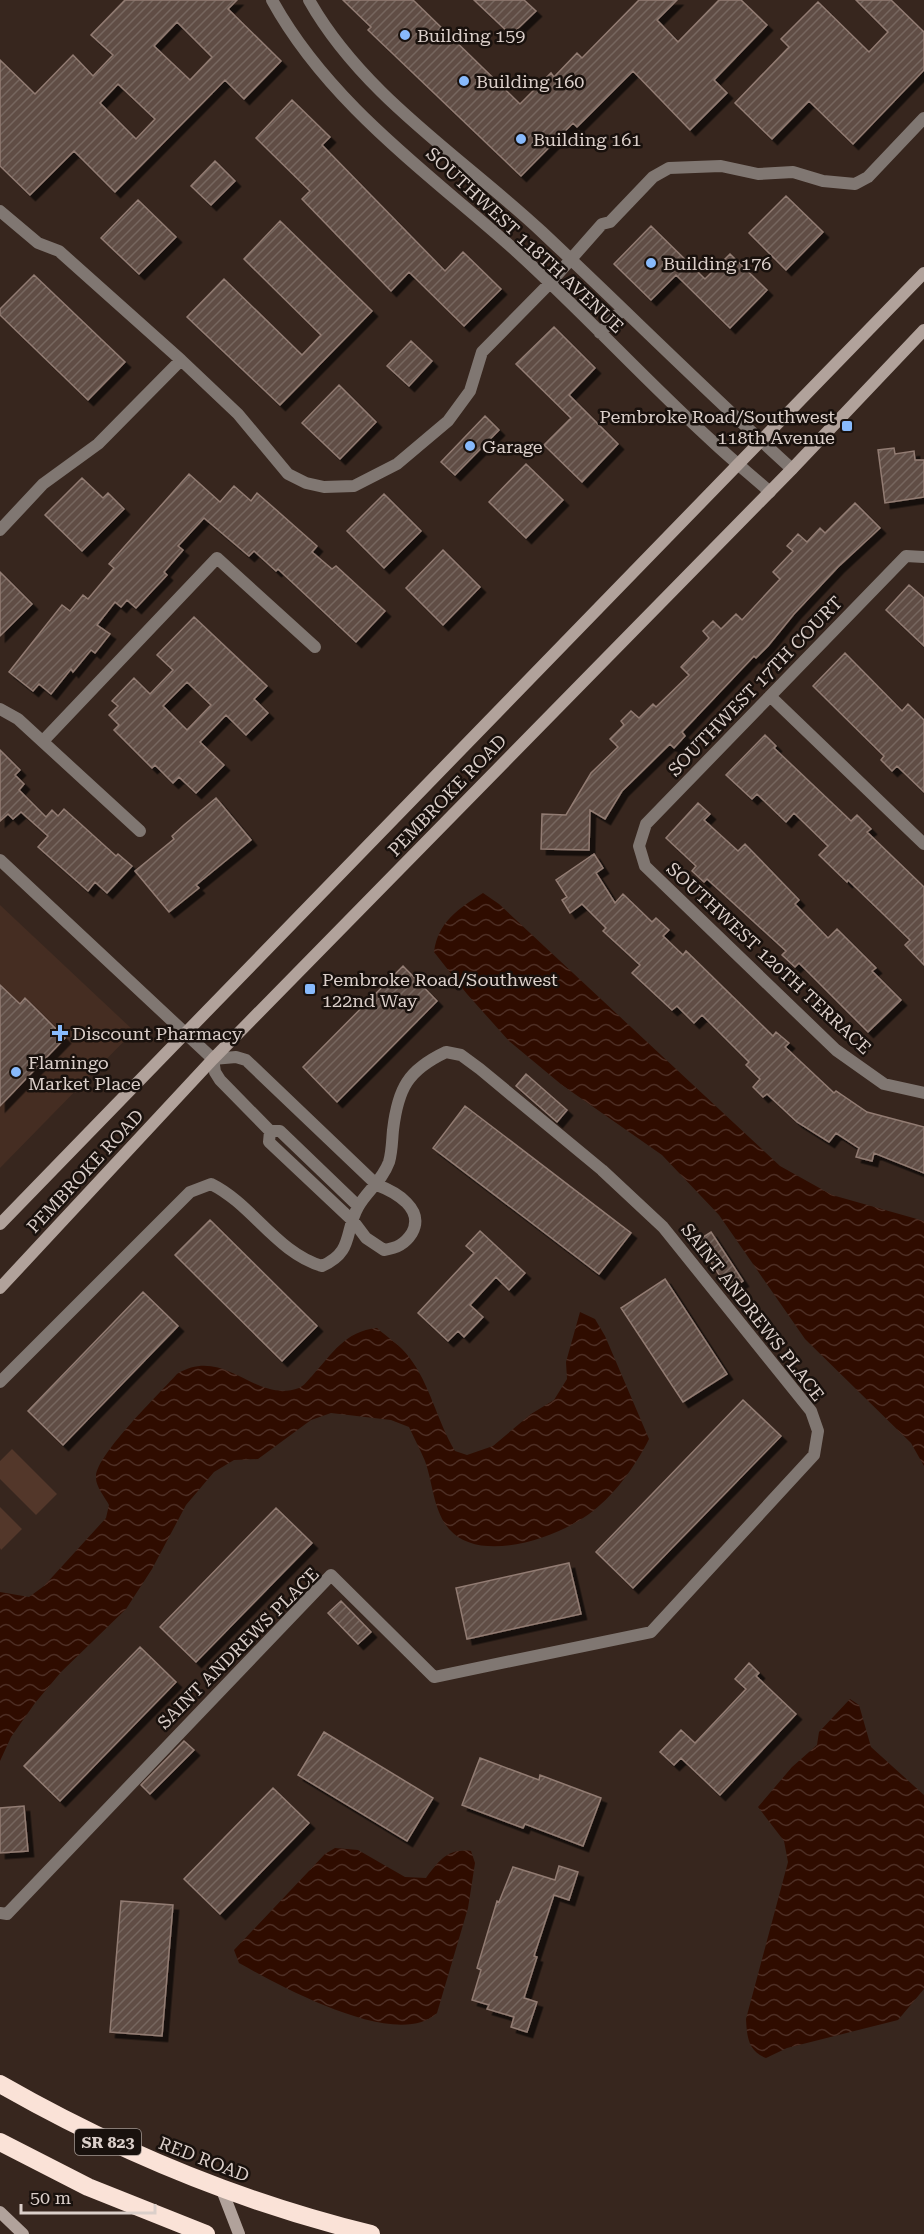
<svg xmlns="http://www.w3.org/2000/svg" width="924" height="2234" font-family="'Roboto Serif',serif">
  <style>
    .built { fill: #452d22 }
    .green { fill: #53372a }
    .water { fill: url(#water-waves) }
    .building { fill: url(#building-hatch); stroke: #927c73; stroke-width: 1.5; fill-rule: evenodd; filter: url(#shadow) }
    .lines { fill: none; stroke-linecap: round; stroke-linejoin: round }
    .street { stroke: #807772; stroke-width: 12 }
    .secondary { stroke: #b1a29b; stroke-width: 12 }
    .highway { stroke: #fae2d7; stroke-width: 18 }
    .poi-dot { fill: #88bafc; stroke: #19110d; stroke-width: 2 }
    .labels { text-anchor: middle; dominant-baseline: central; stroke-width: 5; stroke-linejoin: round; paint-order: stroke }
    .shield { fill: #19110d; stroke: #a19691; stroke-width: 1.5 }
    .shield-label { font-size: 16px; font-weight: bold; fill: #dbcfca }
    .poi-label { font-size: 18px; fill: #dbcfca; stroke: #19110d; text-anchor: start }
    .street-label { font-size: 18px; fill: #dbcfca; stroke: #19110d }
  </style>
  <defs>
    <pattern id="water-waves" width="16" height="10" patternUnits="userSpaceOnUse" patternTransform="scale(1.5)"><rect width="16" height="10" fill="#2f0c00"/><path d="M0 5q4-4 8 0t8 0" fill="none" stroke="#4d2e24"/></pattern>
    <pattern id="building-hatch" width="6" height="6" patternUnits="userSpaceOnUse" patternTransform="scale(1.5)"><rect width="6" height="6" fill="#604d44"/><path d="M-1 1l2-2M0 6l6-6M5 7l2-2" fill="none" stroke="#76665e"/></pattern>
    <filter id="shadow"><feDropShadow dx="5.5" dy="5.5" stdDeviation="0" flood-color="#0009"/></filter>
  </defs>
  <rect width="100%" height="100%" fill="#37261e"/>
  <!-- built -->
  <path class="built" d="M0,905L134,1031L0,1168Z"/>
  <!-- green -->
  <path class="green" d="M12,1449L57,1494L36,1515L0,1479V1461Z
    M0,1507L22,1529L1,1550L0,1548Z"/>
  <!-- water -->
  <path class="water" d="M483,893L499,904L780,1166L832,1195L924,1221V1466L911,1443L805,1339L719,1215L662,1155L562,1085L509,1041L467,994L434,952C438,922 458,909 483,893Z
    M580,1312L595,1319L605,1336L649,1439C636,1465 616,1493 593,1511C562,1536 481,1566 449,1529C433,1510 433,1483 425,1461C420,1449 414,1438 409,1427L391,1420L331,1413L311,1420L258,1459L234,1460L214,1472L186,1505L152,1569L126,1609L61,1672L35,1703L11,1737L0,1761V1592L29,1597L44,1586L106,1518L109,1505C105,1497 95,1486 96,1476C98,1453 159,1394 177,1374C225,1345 254,1404 299,1388C304,1386 308,1380 312,1376C332,1354 345,1331 377,1328C387,1337 401,1346 409,1357C430,1384 437,1421 455,1451L467,1455L493,1446L531,1414L554,1400L567,1379L566,1362Z
    M850,1699L859,1705L871,1747L924,1795V1989L898,2020L787,2048L766,2058C748,2051 747,2037 746,2019L788,1862L784,1841L758,1807L792,1767L817,1745L819,1732Z
    M335,1848L358,1850L405,1877L426,1878C439,1861 447,1848 471,1851L475,1863L468,1908L437,2013C397,2051 280,1986 239,1963L234,1950L325,1854Z"/>
  <!-- building -->
  <path class="building" d="M125,0H237L228,9L281,61L244,99L225,80L115,192L74,151L30,195L0,166V60L35,94L73,55L93,76L113,55L91,35ZM177,22L212,57L190,80L154,46ZM118,84L155,119L136,139L100,103Z
    M343,0H413L520,104L551,73L554,77L577,53L582,58L639,0H677L657,20L678,42L719,0H741L767,25L714,80L727,93L690,130L633,71L577,127L573,123L521,176L368,30L371,27Z
    M474,0H524L536,11L511,35Z
    M856,0H891L924,32V70L853,144L809,101L772,139L735,103L789,47L781,39L818,2L869,52L888,32Z
    M292,100L330,137L322,145L445,271L463,252L501,289L464,326L409,272L391,291L302,199L310,191L256,138Z
    M215,161L235,181L211,205L191,186Z
    M786,196L823,232L786,270L749,233Z
    M138,200L176,237L139,274L101,238Z
    M280,221L372,311L280,405L187,317L224,279L302,355L321,335L244,259Z
    M651,226L705,279L730,254L767,290L730,328L676,275L651,300L614,264Z
    M34,275L125,362L88,400L0,315V309Z
    M554,327L595,368L569,395L618,444L582,482L544,445L571,418L516,364Z
    M411,341L432,361L409,386L387,366Z
    M339,385L376,422L340,459L302,423Z
    M485,416L499,430L455,475L441,462Z
    M894,448L895,454L914,451L915,460H924V497L885,503L878,450Z
    M526,464L563,500L526,538L489,502Z
    M189,474L220,502L234,486L251,501L257,493L317,546L312,552L332,569L336,566L385,611L356,642L278,569L276,571L254,551L249,556L204,518L178,546L183,550L164,572L167,575L136,608L127,600L121,607L115,602L97,625L110,634L95,653L91,650L73,672L71,669L51,694L39,684L33,691L9,672L62,605L70,611L83,595L88,599L114,568L109,564Z
    M82,478L103,498L108,493L124,509L82,551L45,515Z
    M384,494L421,531L384,568L347,531Z
    M855,503L880,528L838,567L794,614L768,646L756,658L754,656L682,732L685,736L674,748L670,744L622,791L605,819L590,810L589,850L541,849L542,814L566,815L591,773L618,747L610,739L624,725L621,721L631,711L639,718L653,704L656,707L689,675L681,667L709,638L703,631L713,621L721,629L736,614L742,620L780,579L773,572L793,551L787,546L798,534L807,542L820,528L825,533Z
    M443,550L480,587L443,625L406,588Z
    M0,572L32,604L0,636Z
    M909,585L924,598V646L886,610Z
    M194,617L267,686L254,699L268,713L246,735L226,715L200,742L224,765L196,793L179,777L173,783L155,765L152,768L114,730L119,725L109,715L118,706L112,701L134,678L150,694L173,670L157,655ZM187,682L211,705L187,730L163,706Z
    M845,653L902,711L908,704L924,720V792L897,766L892,771L881,760L884,756L813,686Z
    M765,735L776,746L774,748L851,821L857,815L871,829L867,832L924,887V965L905,945L910,940L848,880L847,882L819,855L828,846L794,813L786,822L757,794L752,799L726,775Z
    M0,750L20,770L15,775L24,784L19,790L46,817L52,810L58,816L64,809L116,856L118,854L132,866L107,893L95,882L88,891L38,847L48,836L21,812L13,819L8,814L0,821Z
    M216,798L251,840L196,885L199,888L169,912L135,871L174,839L172,836L184,825Z
    M698,803L710,814L704,820L738,851L745,844L799,900L795,904L828,938L837,929L876,968L872,971L901,1000L868,1032L799,963L795,967L782,955L786,951L707,879L704,882L692,871L696,866L666,838Z
    M594,854L603,868L596,873L615,903L623,894L652,922L656,918L669,930L663,936L683,955L686,951L773,1036L776,1032L789,1043L785,1047L834,1093L836,1091L867,1112L924,1127V1173L874,1153L872,1161L856,1157L859,1148L836,1133L829,1142L797,1122L767,1094L763,1097L753,1087L760,1079L746,1065L749,1062L702,1015L694,1023L677,1006L672,1010L632,973L640,965L603,931L606,928L582,904L570,913L562,900L567,897L556,880Z
    M403,966L437,1001L337,1102L303,1067Z
    M0,985L20,1004L25,998L65,1038L0,1106Z
    M526,1074L567,1110L557,1122L516,1086Z
    M465,1106L631,1233L599,1274L433,1148Z
    M210,1220L317,1326L282,1361L175,1255Z
    M480,1231L525,1273L509,1290L496,1277L470,1305L483,1317L464,1337L458,1331L448,1341L418,1313L474,1253L466,1246Z
    M711,1232L743,1281L729,1290L697,1241Z
    M665,1279L727,1374L683,1402L621,1308Z
    M143,1292L178,1326L63,1445L28,1411Z
    M743,1400L781,1436L633,1588L596,1552Z
    M276,1508L312,1543L196,1662L160,1627Z
    M569,1563L581,1614L467,1639L456,1588Z
    M341,1601L371,1632L358,1644L328,1613Z
    M140,1647L176,1682L60,1801L24,1766Z
    M749,1663L759,1673L756,1676L796,1714L720,1795L681,1758L674,1765L660,1752L681,1730L695,1743L746,1689L735,1679Z
    M324,1732L433,1798L407,1841L298,1775Z
    M184,1741L194,1750L150,1794L141,1785Z
    M480,1758L539,1780L540,1775L601,1798L583,1846L525,1824L523,1828L462,1805Z
    M273,1788L309,1823L220,1914L184,1879Z
    M24,1806L28,1851L0,1853V1808Z
    M559,1866L578,1872L569,1900L554,1895L534,1956L537,1957L524,1998L537,2002L527,2032L511,2027L514,2017L487,2009L489,2005L472,2000L481,1970L477,1968L497,1901L499,1902L513,1867L555,1880Z
    M121,1901L173,1905L162,2036L110,2032Z"/>
  <g class="lines">
    <!-- street -->
    <path class="street" d="M272,0C329,104 430,174 517,252C584,313 645,380 712,441C731,459 751,475 770,492
      M309,0C363,96 463,158 542,232C626,311 707,392 792,469
      M0,211L38,243L59,251L181,360L238,414L288,474L306,483L324,487L354,486L397,464L448,421L470,391L482,352L549,284L602,224L610,222L653,177L669,168L721,166L758,174L793,172L823,181L855,184L868,177L924,118
      M600,333L622,310
      M0,530L43,484L98,444L181,360
      M924,557L906,556L646,824L639,846L645,866L836,1050L884,1084L924,1093
      M770,696L924,844
      M0,709L18,719L140,831
      M43,741L217,558L315,647
      M0,860L213,1059L215,1072L220,1080L270,1131H280L358,1206
      M213,1059L236,1057L246,1060L377,1185C396,1192 425,1209 412,1233C405,1244 397,1248 384,1250L366,1238L354,1222L269,1142L270,1131
      M0,1382L190,1192L211,1184C252,1204 277,1253 322,1266C354,1252 344,1232 358,1207C367,1191 382,1181 389,1162C392,1152 392,1140 393,1130C398,1088 408,1070 446,1052L461,1055L480,1069L602,1170L663,1227L811,1411L818,1431L814,1455L651,1632L434,1677L331,1575L7,1914L0,1913"/>
    <!-- secondary -->
    <path class="secondary" d="M0,1224L924,273
      M0,1288L213,1059L792,469L924,330
      M222,2190L239,2234
      M0,2212L23,2234"/>
    <!-- highway -->
    <path class="highway" d="M0,2084C117,2151 240,2202 371,2234
      M0,2142L88,2187L206,2234"/>
  </g>
  <!-- markers -->
  <g class="poi-dot">
    <circle cx="405" cy="35" r="6"/>
    <circle cx="464" cy="81" r="6"/>
    <circle cx="521" cy="139" r="6"/>
    <circle cx="651" cy="263" r="6"/>
    <rect x="841" y="420" width="12" height="12" rx="3"/>
    <circle cx="470" cy="446" r="6"/>
    <rect x="304" y="983" width="12" height="12" rx="3"/>
    <path d="M57 1024h6v6h6v6h-6v6h-6v-6h-6v-6h6z"/>
    <circle cx="16" cy="1072" r="6"/>
  </g>
  <g class="labels">
    <!-- shield labels -->
    <rect class="shield" x="75" y="2129" width="66" height="26" rx="4.5"/>
    <g class="shield-label">
      <text x="108" y="2142">SR 823</text>
    </g>
    <!-- poi labels -->
    <g class="poi-label">
      <text x="417" y="35">Building 159</text>
      <text x="476" y="81">Building 160</text>
      <text x="533" y="139">Building 161</text>
      <text x="663" y="263">Building 176</text>
      <text x="835" y="416" text-anchor="end">Pembroke Road/Southwest<tspan x="835" dy="21">118th Avenue</tspan></text>
      <text x="482" y="446">Garage</text>
      <text x="322" y="979">Pembroke Road/Southwest<tspan x="322" dy="21">122nd Way</tspan></text>
      <text x="72" y="1033">Discount Pharmacy</text>
      <text x="28" y="1062">Flamingo<tspan x="28" dy="21">Market Place</tspan></text>
    </g>
    <!-- street labels -->
    <g class="street-label">
      <text transform="translate(525 240) rotate(43)">SOUTHWEST 118TH AVENUE</text>
      <text transform="translate(755 686) rotate(-46)">SOUTHWEST 17TH COURT</text>
      <text transform="translate(447 795) rotate(-46)">PEMBROKE ROAD</text>
      <text transform="translate(769 958) rotate(43)">SOUTHWEST 120TH TERRACE</text>
      <text transform="translate(85 1171) rotate(-47)">PEMBROKE ROAD</text>
      <text transform="translate(753 1312) rotate(52)">SAINT ANDREWS PLACE</text>
      <text transform="translate(238 1648) rotate(-45)">SAINT ANDREWS PLACE</text>
      <text transform="translate(204 2159) rotate(21)">RED ROAD</text>
    </g>
  </g>
  <!-- scale -->
  <path d="M21 2204v9h134v-9" fill="none" stroke="#dbcfca" stroke-width="3"/>
  <text x="30" y="2204" font-size="18" fill="#dbcfca" stroke="#19110d" stroke-width="4.5" paint-order="stroke">50 m</text>
</svg>
